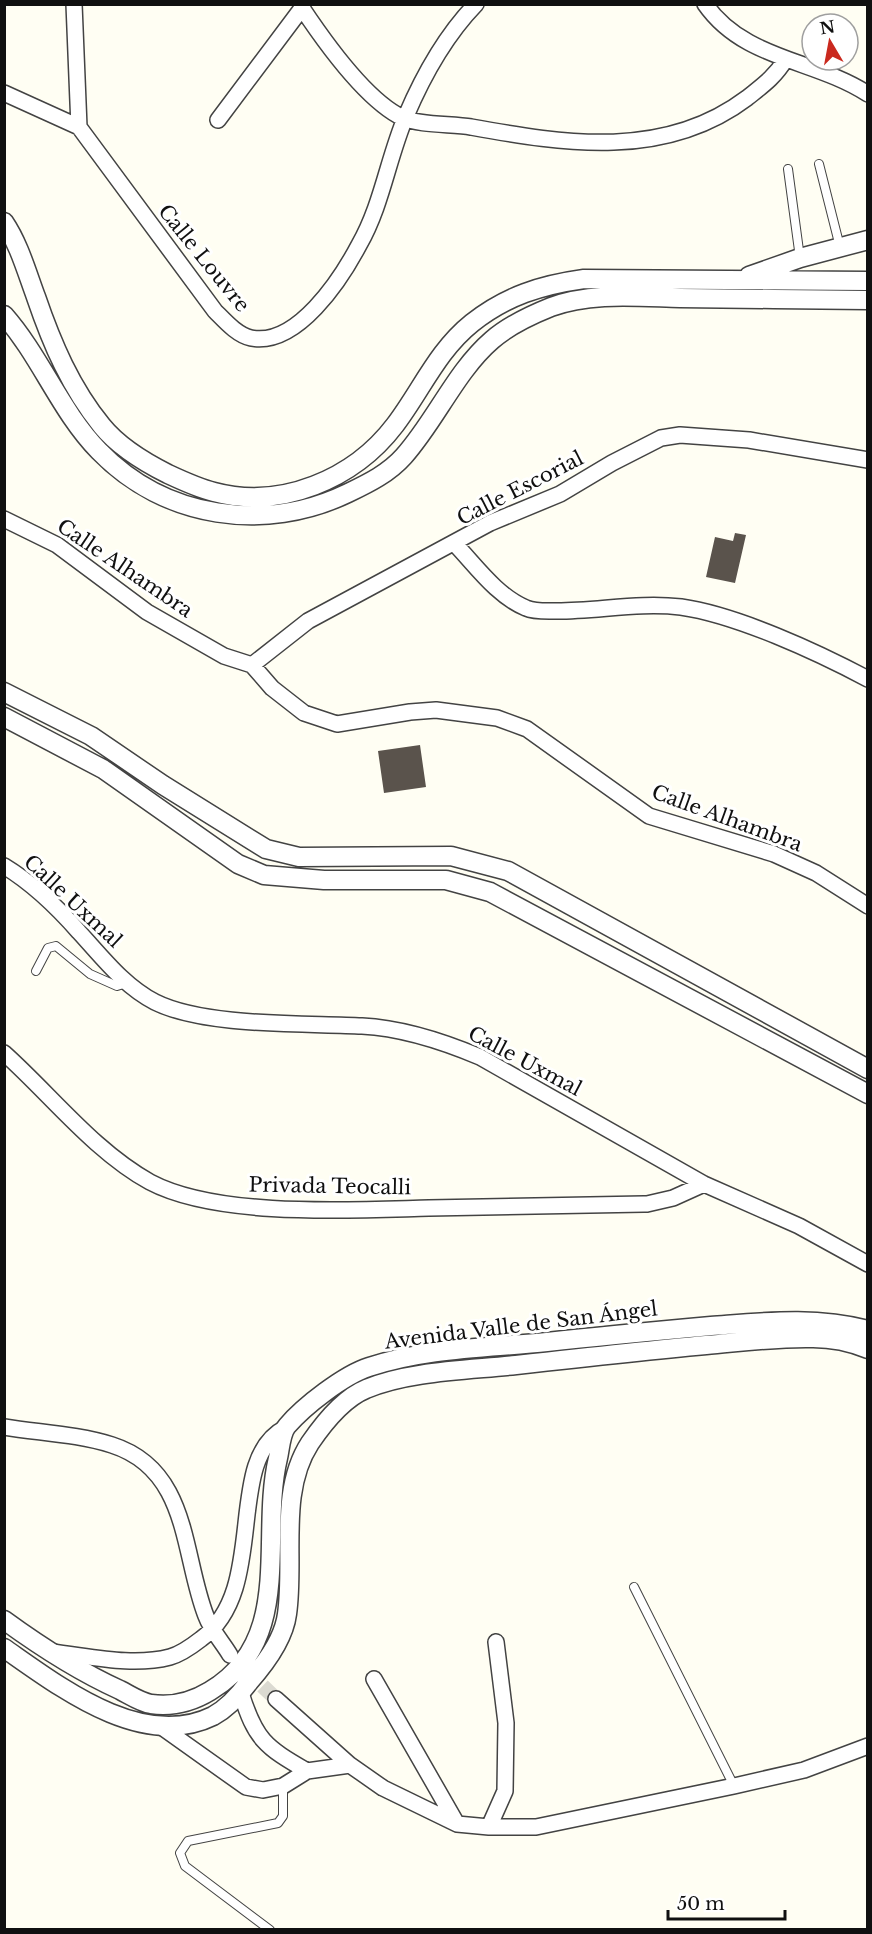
<svg xmlns="http://www.w3.org/2000/svg" width="872" height="1934" font-family="'Libre Baskerville',serif">
  <style>
    .building { fill: #5a534c }
    .lines { fill: none; stroke-linecap: round; stroke-linejoin: round }
    .minor-tunnel { stroke: #dbdad1; stroke-width: 15; stroke-dasharray: 15 8; stroke-linecap: butt }
    .service-casing { stroke: #434343; stroke-width: 10 }
    .minor-casing { stroke: #434343; stroke-width: 18 }
    .tertiary-casing { stroke: #434343; stroke-width: 21 }
    .service { stroke: #fff; stroke-width: 8 }
    .minor { stroke: #fff; stroke-width: 15 }
    .tertiary { stroke: #fff; stroke-width: 18 }
    .labels { text-anchor: middle; dominant-baseline: central; stroke-width: 6; stroke-linejoin: round; paint-order: stroke }
    .street-label { font-size: 20px; fill: #101010; stroke: #fff }
  </style>
  <rect width="100%" height="100%" fill="#fffef3"/>
  <!-- building -->
  <path class="building" d="M735,533L746,535L735,583L706,577L715,537L733,541Z
    M420,745L426,787L384,793L378,751Z"/>
  <g class="lines">
    <!-- minor-tunnel -->
    <path class="minor-tunnel" d="M246,1670L276,1699"/>
    <!-- service casing -->
    <g class="service-casing">
      <path id="service" d="M819,164L840,247
        M788,169L800,258
        M36,971L48,948L56,946L90,974L117,986L127,983
        M634,1587L734,1786
        M270,1930L185,1866L180,1853L188,1841L278,1823L283,1816V1786"/>
    </g>
    <!-- minor casing -->
    <g class="minor-casing">
      <path id="minor" d="M74,4L79,127
        M303,4L302,8C324,41 367,101 403,118C419,125 452,124 471,127C565,144 665,160 747,98C762,86 775,77 785,60
        M705,4C744,60 814,59 868,94
        M4,93L79,127L215,311C225,321 237,335 251,338C297,347 341,279 359,245C382,205 388,158 406,116C423,76 445,36 476,4
        M218,120L302,8
        M4,519L57,545L147,612L224,656L252,665L272,688L304,713L337,724L410,712L436,710L497,718L527,729L649,816L774,854L816,873L868,906
        M455,544C476,566 497,596 526,608C535,612 547,611 557,611C599,611 639,602 681,607C737,615 817,652 868,679
        M252,665L308,621L490,523L560,494L612,463L661,438L680,435L749,440L868,460
        M4,866C32,883 58,908 79,932C102,957 124,986 155,1002C205,1027 305,1023 362,1026C402,1028 442,1041 480,1057L704,1184L799,1226L868,1264
        M4,1053C51,1095 94,1151 150,1182C218,1218 352,1210 429,1208C501,1207 574,1205 647,1204L673,1198L704,1184
        M4,1427C41,1433 77,1434 112,1445C190,1470 182,1555 206,1616C211,1630 223,1643 230,1655
        M51,1652C89,1656 132,1667 170,1657C181,1654 192,1646 201,1639C270,1589 223,1460 285,1428
        M374,1679L457,1824
        M241,1693C255,1739 265,1747 307,1771
        M276,1699L350,1765L383,1788L457,1824L489,1827H536L734,1786L804,1770L868,1746
        M163,1728L246,1787L263,1790L283,1786L307,1771L350,1765
        M489,1827L505,1791L506,1723L496,1642"/>
    </g>
    <!-- tertiary casing -->
    <g class="tertiary-casing">
      <path id="tertiary" d="M4,222C19,244 27,273 36,297C52,344 71,388 102,426C119,447 144,462 168,474C183,481 198,488 214,492C281,510 354,479 395,425C421,391 437,351 472,323C506,296 541,285 584,279L868,281
        M749,276L800,258L868,240
        M4,315C41,357 60,411 99,451C165,519 265,533 348,493C369,483 389,473 404,456C436,420 456,371 492,340C508,326 531,315 551,307C590,292 639,297 680,298C743,299 805,299 868,300
        M4,692L91,736L163,785L266,849L299,857L451,856L508,871L868,1069
        M4,717L103,769L238,864L264,875L324,880H446L490,892L868,1094
        M4,1620C41,1647 78,1671 120,1690C130,1695 140,1702 151,1704C172,1707 192,1702 210,1691C296,1640 259,1537 278,1458C280,1449 281,1433 287,1426C304,1406 344,1375 369,1367C425,1348 489,1348 547,1342C602,1336 656,1331 711,1326C765,1322 815,1316 868,1330
        M4,1648C60,1687 142,1751 213,1716C226,1709 240,1694 249,1682C265,1664 284,1638 287,1614C295,1559 278,1492 310,1443C323,1424 344,1398 366,1389C407,1371 471,1370 516,1365C579,1358 642,1351 706,1345C741,1342 777,1337 813,1338C830,1338 851,1342 868,1349"/>
    </g>
    <!-- service -->
    <use href="#service" class="service"/>
    <!-- minor -->
    <use href="#minor" class="minor"/>
    <!-- tertiary -->
    <use href="#tertiary" class="tertiary"/>
  </g>
  <g class="labels">
    <!-- street labels -->
    <g class="street-label">
      <text transform="translate(204 258) rotate(51)">Calle Louvre</text>
      <text transform="translate(520 488) rotate(-27)">Calle Escorial</text>
      <text transform="translate(125 568) rotate(34)">Calle Alhambra</text>
      <text transform="translate(727 818) rotate(20)">Calle Alhambra</text>
      <text transform="translate(73 901) rotate(43)">Calle Uxmal</text>
      <text transform="translate(525 1061) rotate(28)">Calle Uxmal</text>
      <text transform="translate(330 1186) rotate(1)">Privada Teocalli</text>
      <text transform="translate(521 1325) rotate(-7)">Avenida Valle de San Ángel</text>
    </g>
  </g>
  <!-- border -->
  <rect width="872" height="1934" fill="none" stroke="#101010" stroke-width="12"/>
  <!-- north arrow -->
  <g transform="translate(830 42) rotate(350)"><circle r="28" fill="#ffffff" stroke="#9f9f9f" stroke-width="1.5"/>
  <path d="M0-4.5L10 22L0 15L-10 22Z" fill="#ca291e"/>
  <text y="-9" font-size="16" font-weight="bold" text-anchor="middle" fill="#101010">N</text>
  </g>
  <!-- scale -->
  <path d="M668 1910v9h117v-9" fill="none" stroke="#101010" stroke-width="3"/>
  <text x="677" y="1910" font-size="18" fill="#101010" stroke="#ffffff" stroke-width="4.5" paint-order="stroke">50 m</text>
</svg>
